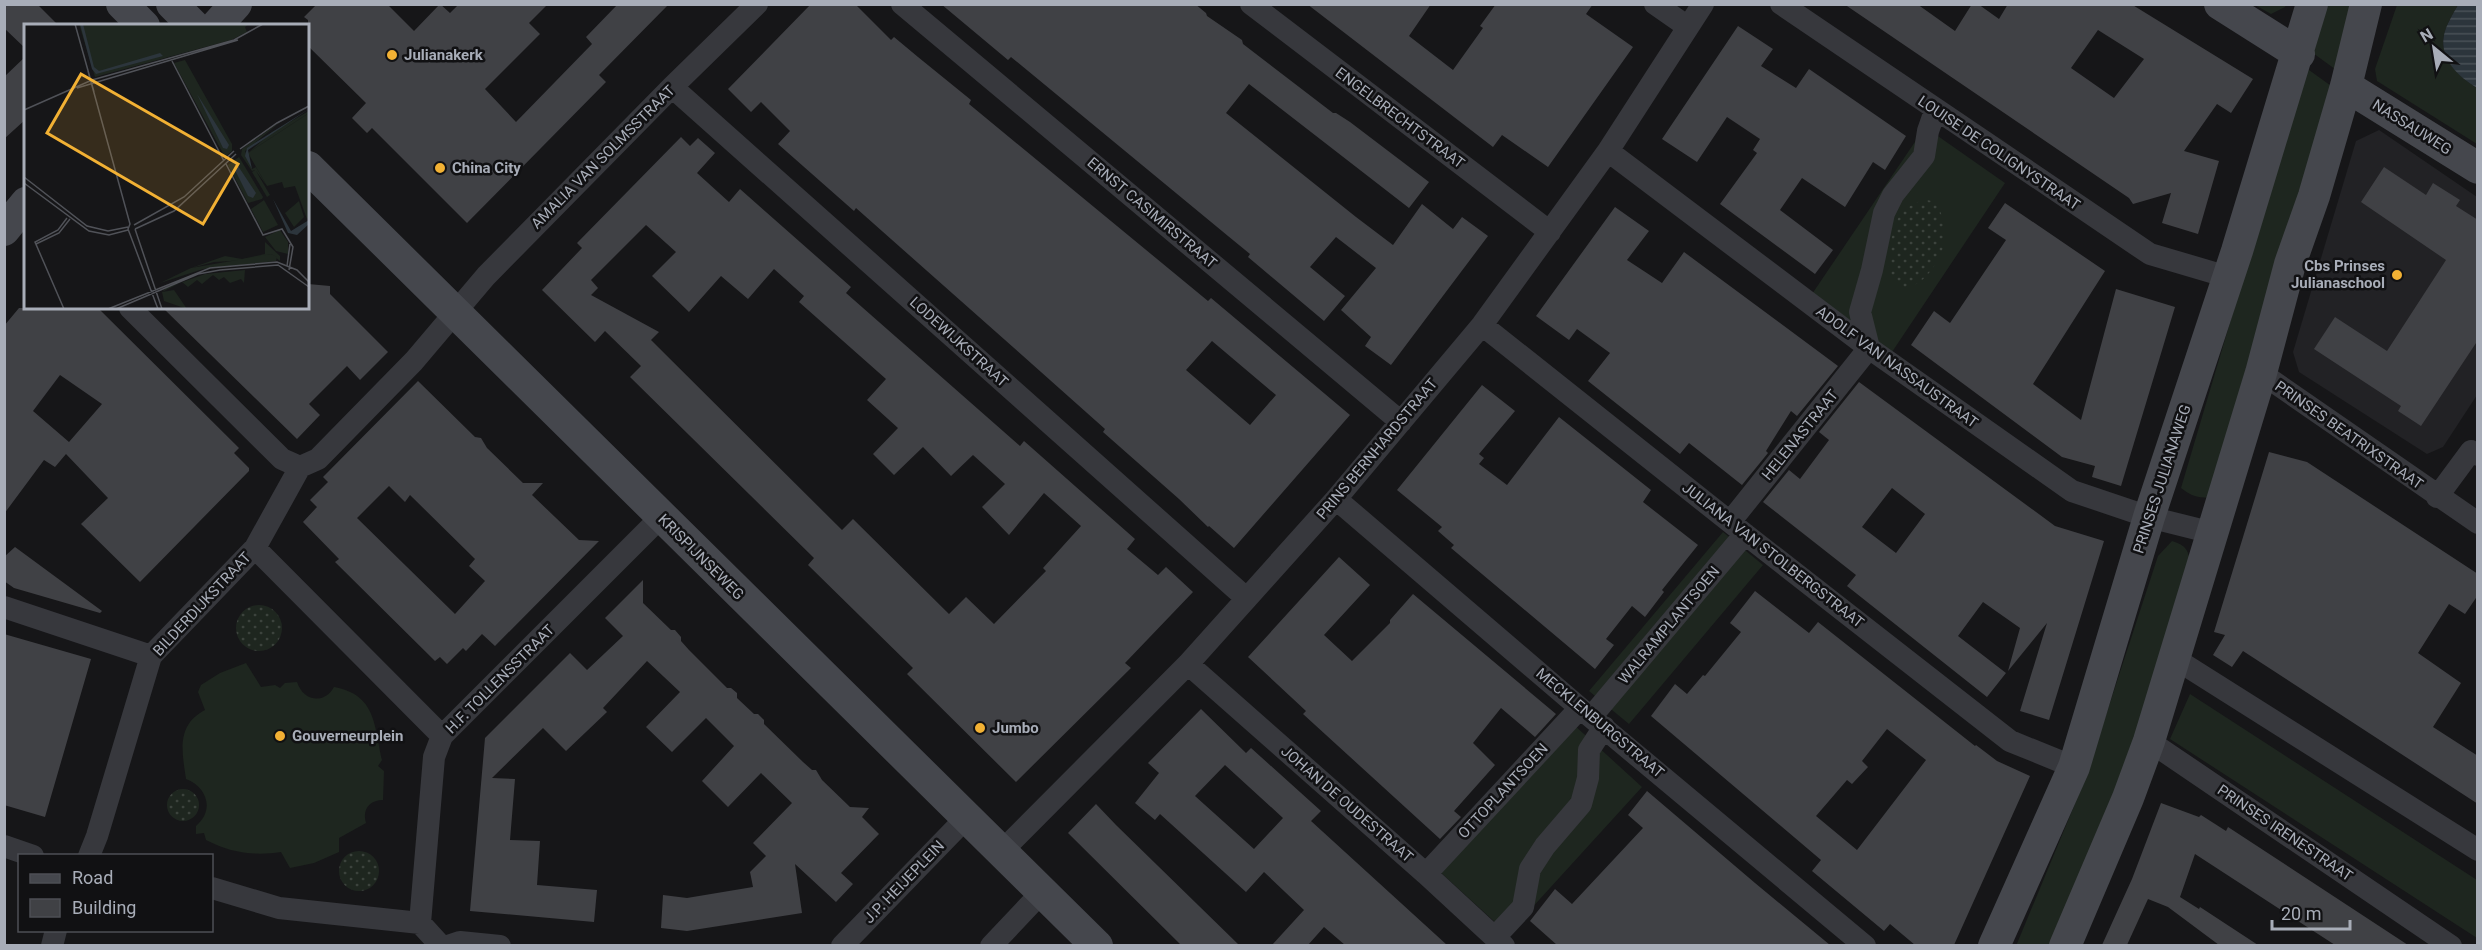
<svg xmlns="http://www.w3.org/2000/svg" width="2482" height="950" font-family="Roboto,sans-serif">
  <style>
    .built { fill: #222225 }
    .grass { fill: #1e261f }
    .park { fill: url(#park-dots) }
    .water { fill: url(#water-rules) }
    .building { fill: #404145; fill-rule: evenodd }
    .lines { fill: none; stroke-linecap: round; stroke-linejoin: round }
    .street { stroke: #37383d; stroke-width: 22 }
    .secondary { stroke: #45474d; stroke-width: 32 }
    .poi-dot { fill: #f2b134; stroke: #111113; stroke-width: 2 }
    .labels { text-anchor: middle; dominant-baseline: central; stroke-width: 5; stroke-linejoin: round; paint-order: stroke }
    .poi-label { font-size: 15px; font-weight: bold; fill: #a8adb8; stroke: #111113; text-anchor: start }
    .street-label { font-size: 15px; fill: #a8adb8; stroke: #111113 }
    .inset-road { fill: none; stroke: #505258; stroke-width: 1.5 }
    .view { fill: #f2b134; fill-opacity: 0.15; stroke: #f2b134; stroke-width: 3 }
    .inset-edge { fill: none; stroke: #a8adb8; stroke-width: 3 }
  </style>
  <defs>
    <pattern id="park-dots" width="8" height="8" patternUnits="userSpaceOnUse" patternTransform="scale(1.5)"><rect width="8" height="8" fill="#1e261f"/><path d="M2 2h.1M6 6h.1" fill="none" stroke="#3c433d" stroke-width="1.8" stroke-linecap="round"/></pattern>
    <pattern id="water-rules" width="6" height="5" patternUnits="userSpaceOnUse" patternTransform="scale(1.5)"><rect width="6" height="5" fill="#2c353c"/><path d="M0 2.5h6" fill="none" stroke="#485056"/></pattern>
  </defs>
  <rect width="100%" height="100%" fill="#161618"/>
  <!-- built -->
  <path class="built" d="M2379,130L2477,197V395L2443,447L2427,454L2299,372L2293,352L2356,141Z"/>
  <!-- grass -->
  <path class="grass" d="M2255,5L2286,4V5L2285,7L2271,14Z
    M2320,5H2358L2339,72L2306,48Z
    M2397,5H2458C2453,14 2446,25 2444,35C2439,59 2460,77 2477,88V144L2377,81L2375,69Z
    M2302,65L2334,88L2210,497C2198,499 2190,495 2181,488L2250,255Z
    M1925,127L2005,183L1890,355L1810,297Z
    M1723,532L1763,565L1629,724L1589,691Z
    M2172,541C2184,545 2188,548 2190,561L2118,794L2055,945L2016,946L2084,782L2158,556Z
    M246,663L261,687L275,685L280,688L285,683L297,682C303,701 324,705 334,687C376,695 374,724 382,760L378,766L384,771L383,800C369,800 362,810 366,823L339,838V852L314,863L290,868L281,852C254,856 231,853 206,840L204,833L196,834V826C215,810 207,787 186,779C182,752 176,725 205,710L198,692L201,685L220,673Z
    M2190,694L2477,880V938L2170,739Z
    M1573,724L1642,787L1508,934L1439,871Z"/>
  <!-- park -->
  <path class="park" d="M1923,200C1927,200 1932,200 1936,204C1943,211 1946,235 1944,244C1940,262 1918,296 1897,285C1881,277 1892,227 1900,215C1905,208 1915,203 1923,200Z
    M236 628a23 23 0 1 1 46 0a23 23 0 1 1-46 0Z
    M167 805a16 16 0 1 1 32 0a16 16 0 1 1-32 0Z
    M339 871a20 20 0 1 1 40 0a20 20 0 1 1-40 0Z"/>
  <!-- water -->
  <path class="water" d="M2458,5H2477V88C2459,77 2439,59 2444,35C2446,25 2453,14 2458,5Z"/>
  <!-- building -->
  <path class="building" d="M4,4H37L59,26H26V49L4,28Z
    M317,4H387L414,31L440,4L450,13L459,4H548L529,23L540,34L485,89L516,122L592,44L586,37L618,4H669L599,75L606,82L467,223L372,128L367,133L352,118L366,103L308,46V20L304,17Z
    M811,4H855L891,40L894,37L918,57L971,100L969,104L1208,301L1211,298L1350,415L1234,548L1209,526L1208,527L1179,499L1103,432L1105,429L1032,364L856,208L854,211L778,144L790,131L761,102L751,112L728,89ZM1212,341L1276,395L1250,425L1186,370Z
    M941,4H1195L1206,13L1207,16L1242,40L1243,44L1333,113H1336L1350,122L1429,182L1409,208L1249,84L1226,113L1356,217L1393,245L1422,204L1453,229L1462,217L1488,236L1391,365L1365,346L1371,337L1341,310L1376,268L1336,237L1310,267L1345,296L1324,321L1248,257L1250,254L1228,236L1011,57L1008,60Z
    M1307,4H1431L1409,36L1453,70L1483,28L1480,26L1496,4H1593L1586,14L1633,47L1548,167L1502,135L1493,147Z
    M1844,4H1917L1955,31L1972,4H1978L1999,19L2008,4H2131L2253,79L2231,113L2217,104L2184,151L2219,161L2198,234L2162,223L2171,193L2133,204L2129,198ZM2098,30L2144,59L2114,98L2071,68Z
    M1738,26L1773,49L1761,66L1796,88L1809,69L1906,136L1885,170L1873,162L1845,207L1802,178L1780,210L1833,250L1815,274L1720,204L1757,153L1753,150L1760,139L1727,117L1697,162L1662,139Z
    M26,56V119L4,139V77Z
    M681,137L690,146L698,138L715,153L697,173L729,202L740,189L851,287L846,293L1020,446L1024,441L1135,539L1127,549L1158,575L1166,567L1193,592L1125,663L1131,668L1016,782L907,674L913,668L808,565L814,558L630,377L641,366L605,331L595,342L542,290L582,248L577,243ZM646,225L676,252L652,276L689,312L721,276L748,299L774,269L804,296L799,302L886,379L867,400L898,428L873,454L894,475L923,447L951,476L973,455L1005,484L982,507L1009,535L1044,493L1081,526L1043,568L1046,571L994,624L966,597L949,614L853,519L842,530L651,340L659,332L591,295L598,288L591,280Z
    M2384,167L2426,195L2433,183L2460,200L2456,206L2478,220V340L2421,426L2398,411L2401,406L2314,349L2335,317L2387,351L2446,260L2361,202Z
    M2005,203L2105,271L2033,384L2081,420L2116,289L2175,307L2121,486L2092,477L2095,466L2062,457L1911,345L1934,311L1950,323L2006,240L1988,228Z
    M1615,207L1649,231L1627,260L1662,283L1684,252L1838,366L1797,416L1791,411L1766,451L1768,453L1742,485L1689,443L1680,454L1588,381L1610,353L1577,329L1569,340L1536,316Z
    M308,284L330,286V294L388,352L360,380L347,366L309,404L320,415L297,439L163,308H308Z
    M19,308H98L239,448L234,453L249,468V471L140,582L81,524L108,498L66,454L55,467L44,460L4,514V326ZM60,375L102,404L69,442L33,411Z
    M418,381L475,437L481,438L487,448L523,483H543L532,495L579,540L599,541L495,646L482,634L466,651L463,648L447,664L440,657L435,661L335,562L339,559L303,522L317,507L310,500L328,482L323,477ZM389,486L405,502L410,495L475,559L469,566L485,581L455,614L357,518Z
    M1859,382L2055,526L2104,541L2049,720L2020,711L2047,623L2008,671L2020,628L1983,602L1958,636L2006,673L1987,697L1847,586L1856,575L1763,502L1789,470L1800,479L1829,440L1819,432ZM1892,488L1925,514L1896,553L1862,527Z
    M1482,385L1515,411L1479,454L1484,458L1479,464L1507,485L1559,417L1651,490L1643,502L1698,545L1662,590L1664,592L1645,617L1632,606L1606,639L1614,645L1595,669L1451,548L1454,545L1438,531L1442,527L1397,490Z
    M2269,452L2307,462L2478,574V595L2465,614L2449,604L2418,653L2461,683L2433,727L2478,756V804L2243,651L2232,667L2213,655L2225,635L2214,632Z
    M15,547L102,611L100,613L14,588L4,581V557Z
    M1339,557L1370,585L1324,635L1352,661L1390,623V620L1413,594L1556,714L1535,737L1501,708L1473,743L1495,765L1454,811L1461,817L1440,839L1303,714L1306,711L1248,657Z
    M643,580V603L671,630H675L681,637V641L689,650L727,688H731L737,693V698L754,714H758L764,720V724L803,762L812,770H816L822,780L850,807L869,808L862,817L879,834L841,873L853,884L836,902L795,864L802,913L687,931L661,928L663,895L687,898L753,887L750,872L766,856L753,843L792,803L761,773L728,807L702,781L734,746L706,718L672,752L646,727L680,692L647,661L603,708L607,712L566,751L543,728L492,778L515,779L510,840L540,841L537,885L597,890L594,922L470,911L485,738L570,653L587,670L623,636L605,618Z
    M1755,591L1809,633L1818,622L1975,746L1976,745L1997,761L2030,776L1954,945H1915L1890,924L1884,931L1812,871L1821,860L1651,716L1675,684L1687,694L1703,675L1705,676L1741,632L1730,623ZM1887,729L1926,760L1857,850L1816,816L1847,780L1852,784L1868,767L1862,761Z
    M4,634L91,659L45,817L4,805Z
    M1201,709L1246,753L1251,748L1321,811L1311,821L1447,945H1345L1324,927L1308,945H1272L1304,910L1264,872L1246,892L1160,814L1155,820L1135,803L1159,773L1148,763ZM1225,765L1283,818L1254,849L1195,796Z
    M1647,791L1755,883L1830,945H1557L1530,921L1555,889L1572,904L1643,828L1628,815Z
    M2161,803L2199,817L2201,815L2226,831L2228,827L2408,945H2335L2195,854L2180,897L2199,909L2200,907L2258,945H2219L2168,907L2148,899L2127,945H2102L2132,879Z
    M1096,804L1116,825L1239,945H1181L1068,833Z"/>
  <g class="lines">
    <!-- street -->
    <path class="street" d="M902,4L1401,422
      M1251,4L1550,232
      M1655,4L1688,27
      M1781,4L2150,254L2228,277
      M672,87L1246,598
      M1608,151L1869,348L2072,491L2149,517L2213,533
      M130,308L282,459L300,467
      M1482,325L1745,534L2010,741L2074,767
      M2261,373L2478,523
      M2437,497L2471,451L2478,455
      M1336,499L1580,708L1865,946
      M1730,522L1869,348L1860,312L1872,270L1884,213L1893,195L1924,156L1928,131L1935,111
      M255,548L442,736
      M4,607L151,656
      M2174,658L2478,850
      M1188,664L1426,874L1504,946
      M1592,716L1745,534
      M2149,741L2451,946
      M4,846L33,856
      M1001,852L1188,664L1336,499L1482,325L1608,151L1703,4
      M89,856L97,836L151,656L255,548L300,467L318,459L414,361L486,276L672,87L757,4
      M1426,874L1580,708
      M212,888L279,908L420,923
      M1495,937L1523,907L1530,869L1545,846L1581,804L1588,778L1589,750L1604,727
      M52,946L56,930
      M441,946L420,923L434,757L442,736L661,517
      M448,946L460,942L500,946
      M842,946L966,818
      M991,946L1042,892"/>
    <!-- secondary -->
    <path class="secondary" d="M122,4L144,26
      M172,4L194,26
      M2220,4L2299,54
      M216,26L236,4
      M2346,86L2478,168
      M308,167L1097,946
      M4,230L26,203
      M1994,946L2074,767L2149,517L2237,251L2312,4
      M2065,946L2128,798L2149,741L2261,373L2290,264L2314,196L2346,86L2366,4"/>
  </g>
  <!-- markers -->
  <g class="poi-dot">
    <circle cx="392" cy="55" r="6"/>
    <circle cx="440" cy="168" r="6"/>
    <circle cx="2397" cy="275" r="6"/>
    <circle cx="980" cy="728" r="6"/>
    <circle cx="280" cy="736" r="6"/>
  </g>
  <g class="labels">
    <!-- poi labels -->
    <g class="poi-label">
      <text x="404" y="55">Julianakerk</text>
      <text x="452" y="168">China City</text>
      <text x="2385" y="266" text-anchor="end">Cbs Prinses<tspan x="2385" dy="17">Julianaschool</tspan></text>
      <text x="992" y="728">Jumbo</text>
      <text x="292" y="736">Gouverneurplein</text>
    </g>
    <!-- street labels -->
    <g class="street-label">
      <text transform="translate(1400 118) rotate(37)">ENGELBRECHTSTRAAT</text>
      <text transform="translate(2412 127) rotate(32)">NASSAUWEG</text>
      <text transform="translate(1999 153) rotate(34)">LOUISE DE COLIGNYSTRAAT</text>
      <text transform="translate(603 157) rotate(-45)">AMALIA VAN SOLMSSTRAAT</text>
      <text transform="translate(1152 213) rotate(40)">ERNST CASIMIRSTRAAT</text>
      <text transform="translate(959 342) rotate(42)">LODEWIJKSTRAAT</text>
      <text transform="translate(1897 367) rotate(36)">ADOLF VAN NASSAUSTRAAT</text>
      <text transform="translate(1800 435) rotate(-51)">HELENASTRAAT</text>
      <text transform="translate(2349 435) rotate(35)">PRINSES BEATRIXSTRAAT</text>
      <text transform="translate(1377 449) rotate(-50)">PRINS BERNHARDSTRAAT</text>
      <text transform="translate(2162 479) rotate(-72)">PRINSES JULIANAWEG</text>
      <text transform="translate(1773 555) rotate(38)">JULIANA VAN STOLBERGSTRAAT</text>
      <text transform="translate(701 557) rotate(45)">KRISPIJNSEWEG</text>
      <text transform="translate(202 604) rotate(-47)">BILDERDIJKSTRAAT</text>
      <text transform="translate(1669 625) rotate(-50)">WALRAMPLANTSOEN</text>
      <text transform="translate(500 679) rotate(-45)">H.F. TOLLENSSTRAAT</text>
      <text transform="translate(1600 723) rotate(40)">MECKLENBURGSTRAAT</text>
      <text transform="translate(1503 791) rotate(-47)">OTTOPLANTSOEN</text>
      <text transform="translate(1347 804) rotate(41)">JOHAN DE OUDESTRAAT</text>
      <text transform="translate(2285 833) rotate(34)">PRINSES IRENESTRAAT</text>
      <text transform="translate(904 882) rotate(-46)">J.P. HEIJEPLEIN</text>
    </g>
  </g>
  <!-- overview -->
  <g transform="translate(24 24)">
    <rect width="285" height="285" fill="#161618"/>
    <path d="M161,36L208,120V127L201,133L150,39ZM260,95L221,127L228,145L232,143L243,162L232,147L246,171L243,173L228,148L231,146L228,147L217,131L218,125ZM215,133L239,173L238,175L224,179L204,141ZM240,176L254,201L239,208L227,185ZM275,177L280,193L270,203L261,189ZM256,206L264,218V230L252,227L241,213ZM241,218L256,232V237L247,230L225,236L190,238L167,244L201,232L218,235L241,230ZM150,266L163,285L140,277L138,268Z" fill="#1e261f"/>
    <path d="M285,87V89L224,129L248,108ZM247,230L253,233L252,237L179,245L136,259L167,244ZM221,246L220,259L217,255L206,259L200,253L195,256L189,251L178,260L173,256L164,263L158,258L138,268L142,264L181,250Z" fill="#1e261f"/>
    <path d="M285,89V193L283,195L271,162L260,164L258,158L243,162L224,129Z" fill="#1e261f"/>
    <path d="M55,0H225L221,3L223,8L207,16L71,53Z" fill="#1e261f"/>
    <path d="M56,0H59L70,43L75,47L136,29L139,32L72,50L68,45ZM173,70L205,121L203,125L199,124ZM285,85L224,126L228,145L221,132L223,124ZM212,139L232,169L229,174L224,172L210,144ZM249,175L267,207L285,196V200L273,211L264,209Z" fill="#2c353c"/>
    <path class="inset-road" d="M51,0L70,68M148,37L200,137M64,47L106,200L104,205L134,285M53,64L214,16M0,86L68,56L210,16L239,0M216,125L253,99L285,82M202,140L239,211L258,205L269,223L265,246M0,153L63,202L84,207L104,203M0,159L65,207L85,211L104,206M110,201L160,173L210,127M111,205L150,187L212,130M111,205L138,285M12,220L35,209L46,195M263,242L266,220M40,285L11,218L34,206L43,194M84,285L186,244L253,238L273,246L285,258M92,285L174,250L196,246L254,241L285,263"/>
    <path class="view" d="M57,50L214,140L179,200L23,109Z"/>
    <rect width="285" height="285" class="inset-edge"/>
  </g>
  <!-- border -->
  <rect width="2482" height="950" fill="none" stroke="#a8adb8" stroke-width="12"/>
  <!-- legend -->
  <rect x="18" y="854" width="195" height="78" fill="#111113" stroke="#4d4f55" stroke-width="1.5"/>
  <rect x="30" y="874" width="30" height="9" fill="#45474d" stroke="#4d4f55" stroke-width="1.5"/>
  <text x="72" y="884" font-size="18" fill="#a8adb8">Road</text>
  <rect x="30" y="899" width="30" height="18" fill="#404145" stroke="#4d4f55" stroke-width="1.5"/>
  <text x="72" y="914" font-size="18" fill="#a8adb8">Building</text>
  <!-- north arrow -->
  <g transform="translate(2434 48) rotate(330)" stroke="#111113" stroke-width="4.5" paint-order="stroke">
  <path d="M0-4.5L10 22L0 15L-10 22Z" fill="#a8adb8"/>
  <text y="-9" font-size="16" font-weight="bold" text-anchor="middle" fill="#a8adb8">N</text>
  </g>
  <!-- scale -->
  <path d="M2272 920v9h78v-9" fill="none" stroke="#a8adb8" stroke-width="3"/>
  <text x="2281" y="920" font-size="18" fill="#a8adb8" stroke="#111113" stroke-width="4.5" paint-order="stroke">20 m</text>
</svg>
